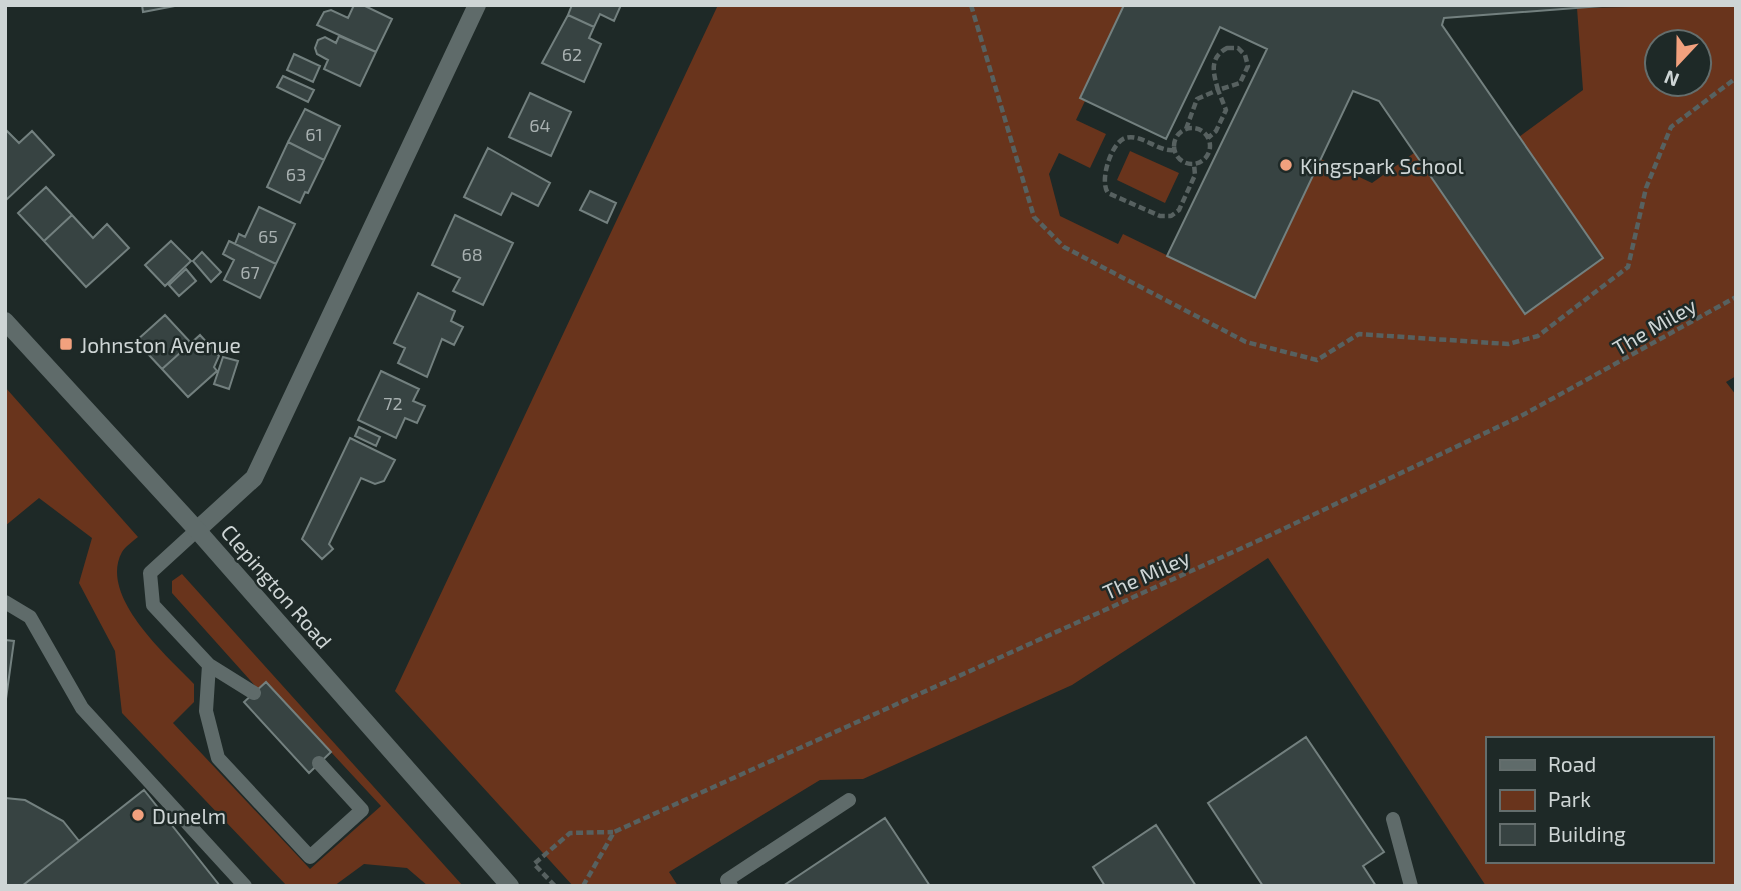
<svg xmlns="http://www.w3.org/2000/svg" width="1741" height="891" font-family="'Exo 2',sans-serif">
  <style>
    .green { fill: #69341c; fill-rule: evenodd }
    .building { fill: #374342; stroke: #73807f; stroke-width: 2 }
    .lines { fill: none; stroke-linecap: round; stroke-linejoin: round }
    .path { stroke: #576160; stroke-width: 4.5; stroke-dasharray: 7 3.5; stroke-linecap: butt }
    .service { stroke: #5f6b6a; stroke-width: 14 }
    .tertiary { stroke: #5f6b6a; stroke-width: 18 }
    .secondary { stroke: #5f6b6a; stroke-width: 18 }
    .poi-dot { fill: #f2a17e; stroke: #1e2927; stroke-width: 2.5 }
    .labels { text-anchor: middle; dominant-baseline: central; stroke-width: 5; stroke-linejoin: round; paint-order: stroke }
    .number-label { font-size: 18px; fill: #a8b0b0 }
    .poi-label { font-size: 21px; fill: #ced5d5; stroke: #1e2927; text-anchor: start }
    .street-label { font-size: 21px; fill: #ced5d5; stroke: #1e2927 }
  </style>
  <rect width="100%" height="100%" fill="#1e2927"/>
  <!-- green -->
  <path class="green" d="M718,5H1124L1080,98L1085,101L1076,120L1106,134L1090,168L1059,153L1049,174L1060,216L1118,244L1123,234L1255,298L1321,159L1372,183L1414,153L1525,314L1603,258L1519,137L1583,90L1577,8L1736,5V376L1726,382L1736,395V886H1486L1268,558L1072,685L863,779L820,780L669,872L678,886H573L395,691ZM1657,42H1699V84H1657ZM1487,739H1711V861H1487Z
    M1130,151L1179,173L1165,203L1117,180Z
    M5,387L138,537C133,541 125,547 122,552C98,596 167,656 194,684V702L173,723L310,869L381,806L266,682L258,689L172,593V581L182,574L463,886H428L407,868L364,864L334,886H287L122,713L115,651L79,583L92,538L39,498L5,526Z"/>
  <!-- building -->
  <path class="building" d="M142,5H180L143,12Z
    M354,5H363L392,19L376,52L317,25L324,12L331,10L348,18Z
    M572,5H621L614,21L600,14L594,27L568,15Z
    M1124,5H1615L1444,18L1442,25L1603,258L1525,314L1379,101L1353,91L1255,298L1167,256L1267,49L1220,27L1166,139L1080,98Z
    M568,15L594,27L589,38L601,44L584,82L542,63Z
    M339,36L376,52L360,86L324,69L328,60L317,54L315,48L318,40L325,37L336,43Z
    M294,54L320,66L313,82L287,70Z
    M283,76L314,90L308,102L277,87Z
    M530,93L571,112L551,156L509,137Z
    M305,109L340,126L324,160L288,142Z
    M5,129L19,143L32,131L54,155L5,201Z
    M288,142L324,160L308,193L305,192L300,203L267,187Z
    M488,148L550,183L538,206L512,193L501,215L464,197Z
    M46,187L72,215L44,241L18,213Z
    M590,191L616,203L607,223L580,210Z
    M259,207L295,224L276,264L235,244L239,234L245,237Z
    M72,215L93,238L107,224L129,248L86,287L44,241Z
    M455,215L513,243L483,305L453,291L460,278L432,265Z
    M171,241L191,261L165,286L145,265Z
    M229,241L276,264L260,298L224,280L234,260L223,254Z
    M202,252L221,272L211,282L193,261Z
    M186,269L196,281L179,296L169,285Z
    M418,293L455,311L451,321L463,327L454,345L442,339L427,377L398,363L405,348L394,343Z
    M165,315L191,343L162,369L136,341Z
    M200,335L219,356L214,367L217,371L188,397L162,369Z
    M223,357L238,361L229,389L214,384Z
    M381,371L419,389L413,401L425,406L417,423L405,418L396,438L358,420Z
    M359,427L380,437L376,446L355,436Z
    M350,438L395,460L384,481L375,484L361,478L329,544L333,549L322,559L302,539Z
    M5,640L14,641L5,706Z
    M266,682L331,752L309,773L244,702Z
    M1306,737L1384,852L1363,866L1376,886H1263L1208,803Z
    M144,790L220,886H22L79,841Z
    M5,798L25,800L63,821L79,841L22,886H5Z
    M885,818L930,886H783Z
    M1156,825L1196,886H1105L1093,867Z"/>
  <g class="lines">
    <!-- path -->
    <path class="path" d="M971,5L1034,217L1064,247L1246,342L1317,360L1359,334L1508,344L1538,336L1628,267L1646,188L1671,127L1736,78
      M1227,48H1238L1245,55L1248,66L1240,83L1218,90C1213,72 1209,58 1227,48Z
      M1174 146a18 18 0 1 1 36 0a18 18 0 1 1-36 0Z
      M1186,129L1197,99L1218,90L1226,110L1216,131L1208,138
      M1174,150C1157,152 1142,133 1125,138C1111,143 1099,181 1108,193L1160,216H1171L1179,210L1195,175L1194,164
      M555,886L534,864L570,833L613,832
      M583,886L614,832L1264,538L1521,416L1736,297"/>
    <!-- service -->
    <path class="service" d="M197,530L150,573L153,605L209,665L254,693
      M5,602L30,617L82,708L245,886
      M209,665L206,711L218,758L310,857L362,810L319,763
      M1393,819L1411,886
      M731,886L727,880L849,800"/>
    <!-- tertiary -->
    <path class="tertiary" d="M197,530L254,478L477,5"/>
    <!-- secondary -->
    <path class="secondary" d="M5,321L197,530L510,886"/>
  </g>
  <!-- markers -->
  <g class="poi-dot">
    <circle cx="1286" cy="165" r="7"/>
    <rect x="59" y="337" width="14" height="14" rx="3.5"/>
    <circle cx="138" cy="815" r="7"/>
  </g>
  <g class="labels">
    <!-- number labels -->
    <g class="number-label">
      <text x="572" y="54">62</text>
      <text x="540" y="125">64</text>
      <text x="314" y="134">61</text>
      <text x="296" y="174">63</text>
      <text x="268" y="236">65</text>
      <text x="472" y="254">68</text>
      <text x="250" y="272">67</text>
      <text x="393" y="403">72</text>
    </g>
    <!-- poi labels -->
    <g class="poi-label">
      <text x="1300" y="165">Kingspark School</text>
      <text x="80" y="344">Johnston Avenue</text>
      <text x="152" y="815">Dunelm</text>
    </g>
    <!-- street labels -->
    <g class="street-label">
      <text transform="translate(1654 326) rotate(-30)">The Miley</text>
      <text transform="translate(1146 574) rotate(-24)">The Miley</text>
      <text transform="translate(277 586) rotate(49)">Clepington Road</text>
    </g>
  </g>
  <!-- border -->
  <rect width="1741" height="891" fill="none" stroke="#ced5d5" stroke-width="14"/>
  <!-- legend -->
  <rect x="1486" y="737" width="228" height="126" fill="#1e2927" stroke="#646e6d" stroke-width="2"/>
  <rect x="1500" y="760" width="35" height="10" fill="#5f6b6a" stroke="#646e6d" stroke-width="2"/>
  <text x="1548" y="772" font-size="21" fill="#ced5d5">Road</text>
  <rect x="1500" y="790" width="35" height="21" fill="#69341c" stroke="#646e6d" stroke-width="2"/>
  <text x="1548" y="807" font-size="21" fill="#ced5d5">Park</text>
  <rect x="1500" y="824" width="35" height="21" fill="#374342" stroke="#646e6d" stroke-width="2"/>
  <text x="1548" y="842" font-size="21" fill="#ced5d5">Building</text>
  <!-- north arrow -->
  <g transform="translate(1678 63) rotate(202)"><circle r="33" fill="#1e2927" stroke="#646e6d" stroke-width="2"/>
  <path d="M0-5L12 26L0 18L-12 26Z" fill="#f2a17e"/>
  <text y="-10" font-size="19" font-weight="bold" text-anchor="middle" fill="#ced5d5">N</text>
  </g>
</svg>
